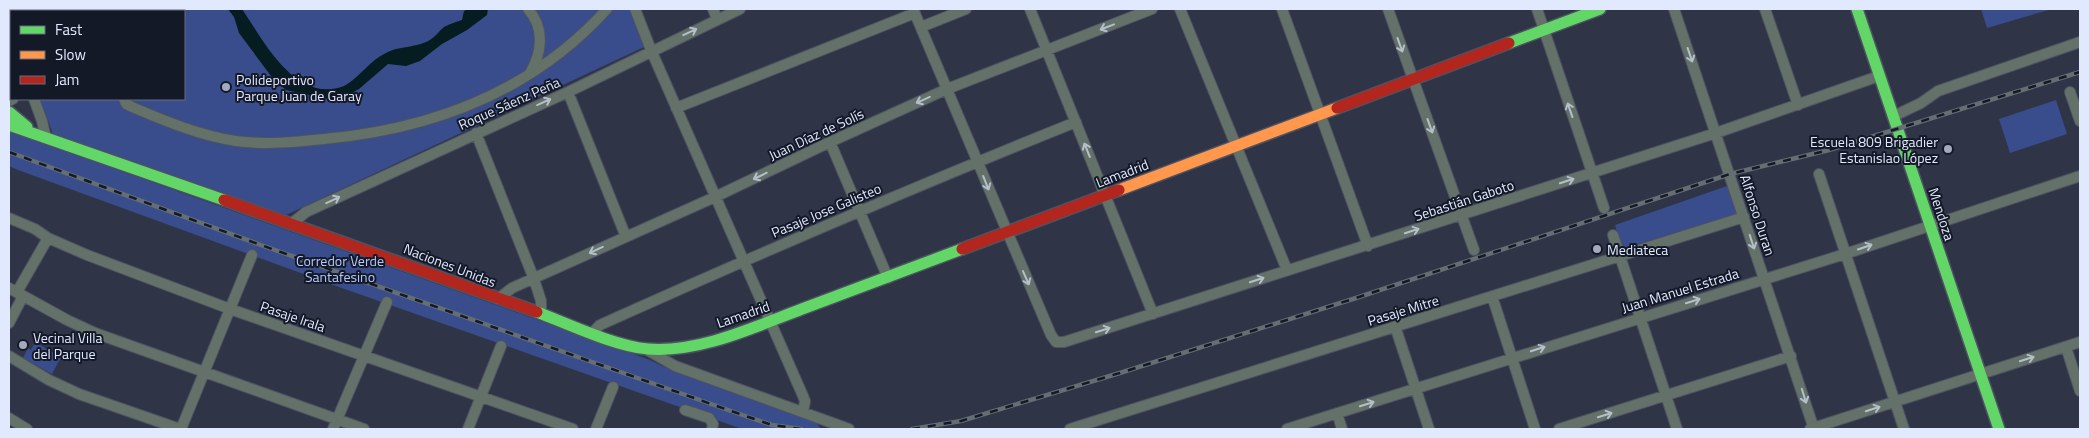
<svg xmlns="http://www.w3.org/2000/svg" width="2089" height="438" font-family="'Titillium Web',sans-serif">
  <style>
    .green { fill: #394c8b }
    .water { fill: #051c21 }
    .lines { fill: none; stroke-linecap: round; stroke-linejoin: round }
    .street-casing { stroke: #4d5363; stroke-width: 12 }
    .fast-casing { stroke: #4d5363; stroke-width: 14 }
    .slow-casing { stroke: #4d5363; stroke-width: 14 }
    .jam-casing { stroke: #4d5363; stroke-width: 14 }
    .street { stroke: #647169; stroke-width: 10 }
    .fast { stroke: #63d668; stroke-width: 11 }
    .slow { stroke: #ff974d; stroke-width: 11 }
    .jam { stroke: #b3261e; stroke-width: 11 }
    .rail-casing { stroke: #656e72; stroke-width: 4.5 }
    .rail { stroke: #141928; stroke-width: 2.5; stroke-dasharray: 8; stroke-linecap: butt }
    .oneway { stroke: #b5bfca }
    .poi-dot { fill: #a3aabe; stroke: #141928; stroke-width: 2 }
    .labels { text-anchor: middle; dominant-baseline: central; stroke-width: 4; stroke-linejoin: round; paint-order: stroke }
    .poi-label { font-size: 14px; fill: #e1e9fe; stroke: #141928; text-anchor: start }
    .street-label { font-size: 14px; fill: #e1e9fe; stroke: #141928 }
    .park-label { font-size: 14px; fill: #b5c8fc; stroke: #141928 }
  </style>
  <rect width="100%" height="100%" fill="#2f3547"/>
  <!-- green -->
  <path class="green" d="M127,9H629L644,47L286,215L53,134L40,99H184V11H128Z
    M1981,9H2052L1987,28Z
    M2056,100L2067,134L2010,153L1999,119Z
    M9,131L650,360L662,366L817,423L821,429H742L339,287L18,170L9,166Z
    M1727,186L1737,214L1622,249L1615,225Z
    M35,342L61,357L52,374L23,358L28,348L31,350Z"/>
  <!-- water -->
  <path class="water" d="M228,9H242C264,41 295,104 344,86C355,81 368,64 379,57C397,45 409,49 426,42C434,39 438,32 444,27C449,24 456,22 462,20L464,11L468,9H488L487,15L467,30L442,44L420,61L406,66L388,64L359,89L338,101L286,90L274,80L239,33L234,17Z"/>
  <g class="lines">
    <!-- street casing -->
    <g class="street-casing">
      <path id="street" d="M115,9V11
        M528,9C545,28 542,53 530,73
        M635,9L651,50L803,396L805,401L803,412
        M713,9L717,19
        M913,9L1051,335L1056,342H1064L1716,133L1879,76
        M1030,9L1153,314
        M1180,9L1287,270
        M1282,9L1368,246
        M1388,9L1474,250
        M1537,9L1604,208
        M1674,9L1814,429
        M1765,9L1798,105
        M921,27L966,9
        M568,92L626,237
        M2070,92L2080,121
        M34,99L42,121L46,138
        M124,99L126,104L132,107C165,121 201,136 236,141C265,145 295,142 324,139C433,129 532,92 607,9
        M9,101L13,99
        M676,108L915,13
        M1894,116L1921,103L1938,91L2080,42
        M476,133L534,279L541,301V314
        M830,142L888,278
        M1819,174L1904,429
        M9,218L35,229L48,238L87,255L230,309L573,429
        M291,224L306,212L568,92L740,9
        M1613,235L1677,429
        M9,288L67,320L95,333L364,429
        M17,292L48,238
        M1492,296L1535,429
        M498,299L512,288L715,197L830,142L947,89L1152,9
        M9,323L23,296
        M1395,326L1429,429
        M592,333L600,325C758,254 916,186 1076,122
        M2066,347L2080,391
        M649,351L675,366L849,429
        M9,356L49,380L79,394L180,429
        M685,410L709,418L713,424L712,429
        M1337,413L1342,429
        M9,418L27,429
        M181,429L252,255
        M333,429L387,302
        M468,429L501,346
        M596,429L613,387
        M1070,429L1744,217
        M1287,429L1845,254L2080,176
        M1559,429L1791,356
        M1810,429L2080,342"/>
    </g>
    <!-- fast casing -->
    <g class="fast-casing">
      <path id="fast" d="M1857,9L1999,429
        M1509,43L1600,9
        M9,112L27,127
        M9,125L224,200
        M537,312C568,324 617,347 648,349C700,353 754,327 802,309C855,289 908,269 962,249"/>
    </g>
    <!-- slow casing -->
    <g class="slow-casing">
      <path id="slow" d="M1119,190L1337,108"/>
    </g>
    <!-- jam casing -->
    <g class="jam-casing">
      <path id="jam" d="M1337,108L1509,43
        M224,200L537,312
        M962,249L1119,190"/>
    </g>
    <!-- street -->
    <use href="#street" class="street"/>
    <!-- fast -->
    <use href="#fast" class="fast"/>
    <!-- slow -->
    <use href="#slow" class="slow"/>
    <!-- jam -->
    <use href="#jam" class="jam"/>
    <!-- rail casing -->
    <g class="rail-casing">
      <path id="rail" d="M9,152L258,244L731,411L772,425L801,429
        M912,429L961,421L1123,372L1356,298L1730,174L1829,150L2080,72"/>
    </g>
    <!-- rail -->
    <use href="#rail" class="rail"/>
  </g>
  <!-- one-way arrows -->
  <defs><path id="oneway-shaft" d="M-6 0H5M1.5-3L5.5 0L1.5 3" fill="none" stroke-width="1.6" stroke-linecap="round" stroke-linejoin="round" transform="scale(1.25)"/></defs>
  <g class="oneway">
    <use href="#oneway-shaft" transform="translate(1107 27) rotate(159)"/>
    <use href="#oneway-shaft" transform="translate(690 32) rotate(-25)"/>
    <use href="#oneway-shaft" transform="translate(1400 45) rotate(70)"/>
    <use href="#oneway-shaft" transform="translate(1690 55) rotate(71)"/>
    <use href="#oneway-shaft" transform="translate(923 100) rotate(156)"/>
    <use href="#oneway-shaft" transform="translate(544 102) rotate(-24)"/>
    <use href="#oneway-shaft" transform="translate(1570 110) rotate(-109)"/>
    <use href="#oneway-shaft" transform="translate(1430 126) rotate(70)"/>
    <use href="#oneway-shaft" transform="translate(1087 150) rotate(-112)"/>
    <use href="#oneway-shaft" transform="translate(760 176) rotate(154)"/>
    <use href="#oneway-shaft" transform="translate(1567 181) rotate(-18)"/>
    <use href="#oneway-shaft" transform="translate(986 183) rotate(68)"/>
    <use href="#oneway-shaft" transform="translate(333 200) rotate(-25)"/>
    <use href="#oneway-shaft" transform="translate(1412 231) rotate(-18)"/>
    <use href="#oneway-shaft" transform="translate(1752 242) rotate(72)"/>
    <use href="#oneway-shaft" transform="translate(1865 247) rotate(-19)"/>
    <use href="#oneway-shaft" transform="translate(596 250) rotate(155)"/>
    <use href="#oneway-shaft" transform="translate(1026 278) rotate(66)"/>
    <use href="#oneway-shaft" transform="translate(1257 280) rotate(-18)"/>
    <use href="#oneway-shaft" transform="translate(1693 301) rotate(-17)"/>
    <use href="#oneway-shaft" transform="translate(1103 330) rotate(-17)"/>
    <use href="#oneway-shaft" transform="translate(1538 349) rotate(-18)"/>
    <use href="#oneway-shaft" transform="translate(2027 359) rotate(-18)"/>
    <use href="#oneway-shaft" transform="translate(1804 396) rotate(73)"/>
    <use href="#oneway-shaft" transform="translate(1367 404) rotate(-17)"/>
    <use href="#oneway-shaft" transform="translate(1873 409) rotate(-18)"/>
    <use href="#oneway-shaft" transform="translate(1605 415) rotate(-17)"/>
  </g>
  <!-- markers -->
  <g class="poi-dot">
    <circle cx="226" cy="87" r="5"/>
    <circle cx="1948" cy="149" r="5"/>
    <circle cx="1597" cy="249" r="5"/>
    <circle cx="23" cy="345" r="5"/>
  </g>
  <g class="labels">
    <!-- poi labels -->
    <g class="poi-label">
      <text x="236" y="79">Polideportivo<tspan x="236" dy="16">Parque Juan de Garay</tspan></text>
      <text x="1938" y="141" text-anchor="end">Escuela 809 Brigadier<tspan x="1938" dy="16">Estanislao López</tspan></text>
      <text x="1607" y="249">Mediateca</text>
      <text x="33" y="337">Vecinal Villa<tspan x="33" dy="16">del Parque</tspan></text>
    </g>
    <!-- street labels -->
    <g class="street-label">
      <text transform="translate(509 103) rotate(-24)">Roque Sáenz Peña</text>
      <text transform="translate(816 134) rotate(-25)">Juan Díaz de Solís</text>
      <text transform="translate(1122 173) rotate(-21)">Lamadrid</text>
      <text transform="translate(1464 200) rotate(-18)">Sebastián Gaboto</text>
      <text transform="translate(826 210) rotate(-23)">Pasaje Jose Galisteo</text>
      <text transform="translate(1942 214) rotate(72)">Mendoza</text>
      <text transform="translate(1758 215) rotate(72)">Alfonso Duran</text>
      <text transform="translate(450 265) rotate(21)">Naciones Unidas</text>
      <text transform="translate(1680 290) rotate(-17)">Juan Manuel Estrada</text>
      <text transform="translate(1403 310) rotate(-17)">Pasaje Mitre</text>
      <text transform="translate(743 314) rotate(-19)">Lamadrid</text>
      <text transform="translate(293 316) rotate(19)">Pasaje Irala</text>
    </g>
    <!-- park labels -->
    <g class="park-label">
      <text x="340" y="260">Corredor Verde<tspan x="340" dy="16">Santafesino</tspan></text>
    </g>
  </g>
  <!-- border -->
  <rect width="2089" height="438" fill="none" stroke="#e1e9fe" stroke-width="20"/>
  <!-- legend -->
  <rect x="10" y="10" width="175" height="90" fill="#141928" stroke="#666c7e"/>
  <rect x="20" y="26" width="25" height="8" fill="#63d668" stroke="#666c7e"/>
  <text x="55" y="35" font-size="15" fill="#e1e9fe">Fast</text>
  <rect x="20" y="51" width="25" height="8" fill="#ff974d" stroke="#666c7e"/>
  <text x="55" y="60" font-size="15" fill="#e1e9fe">Slow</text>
  <rect x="20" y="76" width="25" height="8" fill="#b3261e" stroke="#666c7e"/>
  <text x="55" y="85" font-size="15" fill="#e1e9fe">Jam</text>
</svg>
